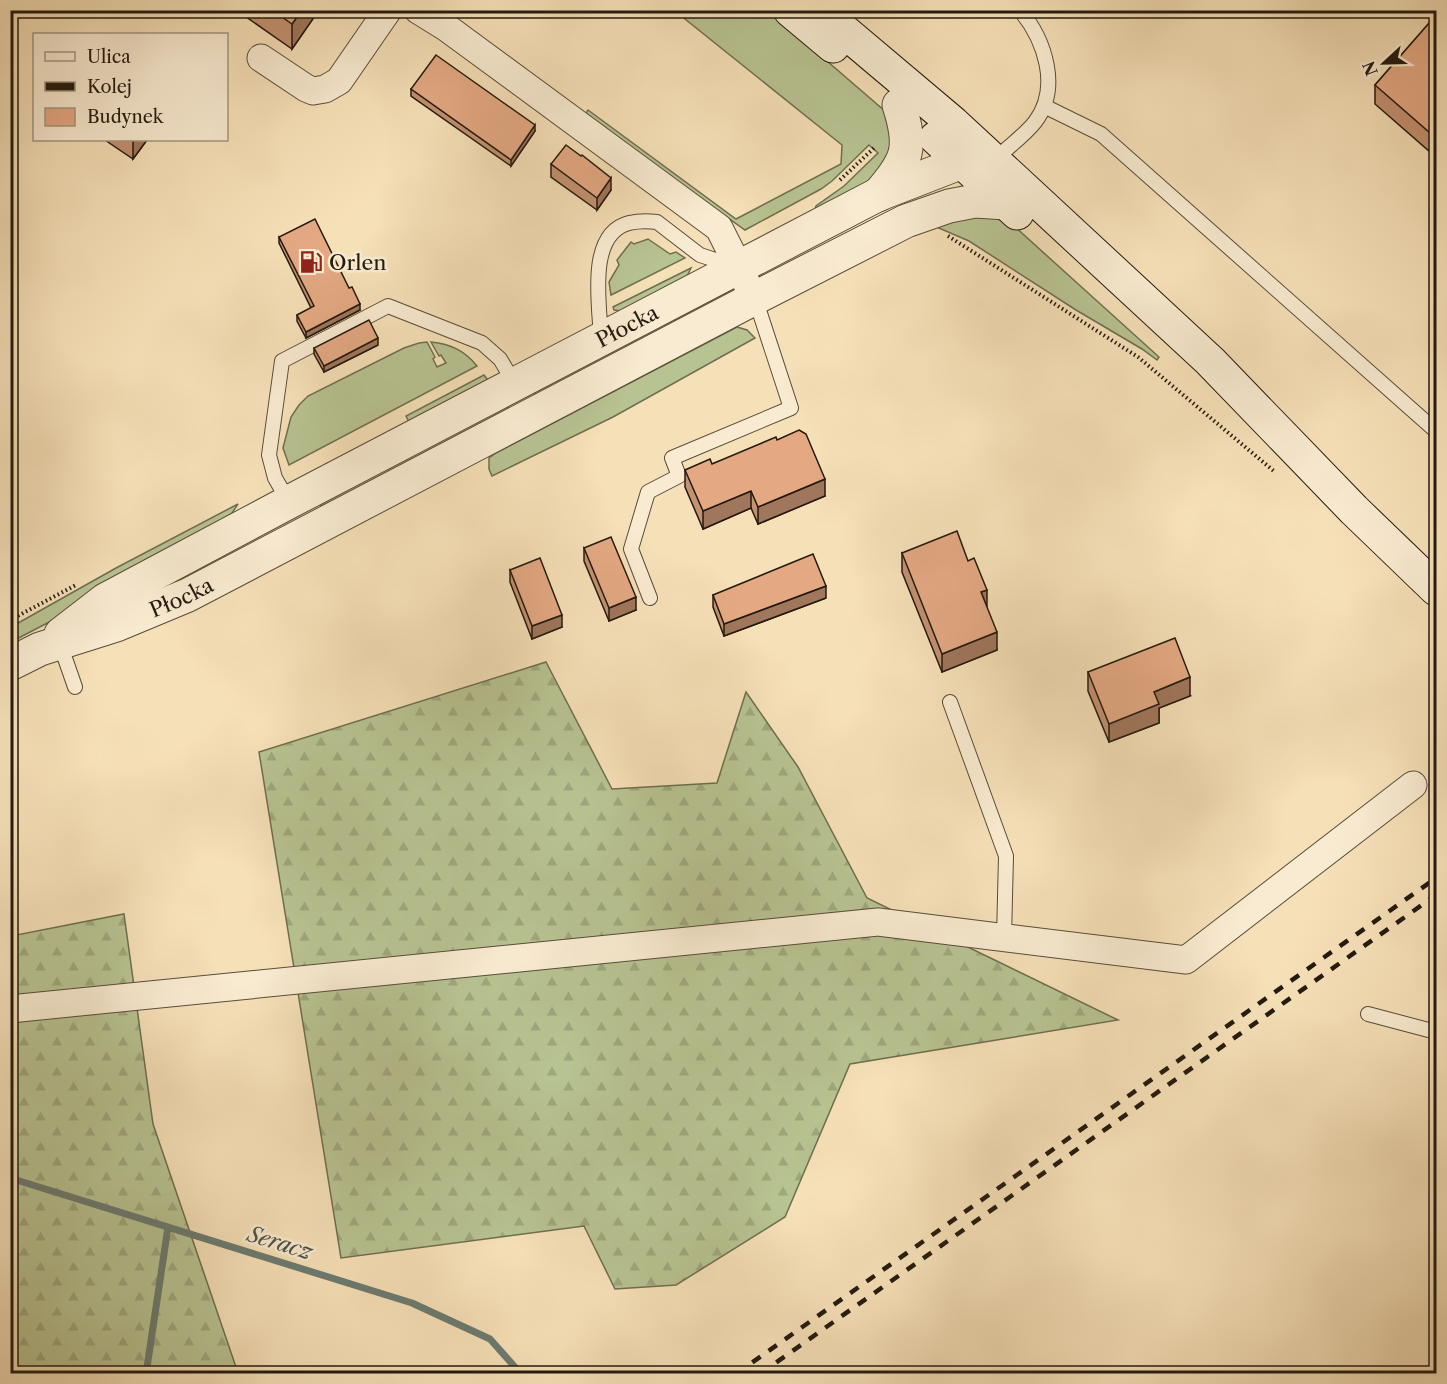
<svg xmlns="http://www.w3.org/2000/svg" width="1447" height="1384" font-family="'Libre Caslon Text',serif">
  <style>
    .grass { fill: #b8c392; stroke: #6e6e50; stroke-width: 1.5 }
    .forest { fill: url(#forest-firs); stroke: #6e6e50; stroke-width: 1.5 }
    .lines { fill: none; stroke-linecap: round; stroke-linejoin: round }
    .stream { stroke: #6c7c71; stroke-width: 7 }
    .service-casing { stroke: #584c39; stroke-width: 16 }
    .minor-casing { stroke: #584c39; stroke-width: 29 }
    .tertiary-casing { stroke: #584c39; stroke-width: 35 }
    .secondary-casing { stroke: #231a0f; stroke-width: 35 }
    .path { stroke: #231a0f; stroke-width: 4; stroke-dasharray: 1.5 3; stroke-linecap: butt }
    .service { stroke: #f9ebd1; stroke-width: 14 }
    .minor { stroke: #f9ebd1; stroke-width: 27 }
    .tertiary { stroke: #f9ebd1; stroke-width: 33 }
    .secondary { stroke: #f9ebd1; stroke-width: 33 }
    .rail { stroke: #231a0f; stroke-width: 4.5; stroke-dasharray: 10 10; stroke-linecap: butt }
    .wall { fill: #c49171; stroke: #231a0f; stroke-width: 1.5 }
    .shaded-wall { fill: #a0765c; stroke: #231a0f; stroke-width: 1.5 }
    .building { fill: #e4a983; stroke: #231a0f; stroke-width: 1.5 }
    .labels { text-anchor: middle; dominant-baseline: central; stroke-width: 5; stroke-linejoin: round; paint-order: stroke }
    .poi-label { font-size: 21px; fill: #231a0f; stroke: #f9ebd1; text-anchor: start }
    .street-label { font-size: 21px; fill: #231a0f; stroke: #f9ebd1 }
    .water-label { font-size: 22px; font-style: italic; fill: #4e5348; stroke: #f9ebd1 }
  </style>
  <defs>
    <pattern id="forest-firs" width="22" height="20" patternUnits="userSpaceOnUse" patternTransform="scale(1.5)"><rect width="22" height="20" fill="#b8c392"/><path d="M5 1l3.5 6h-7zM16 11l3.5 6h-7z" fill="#9ea77d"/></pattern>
  </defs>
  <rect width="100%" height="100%" fill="#f6e0b8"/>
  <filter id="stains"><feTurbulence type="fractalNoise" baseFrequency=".00333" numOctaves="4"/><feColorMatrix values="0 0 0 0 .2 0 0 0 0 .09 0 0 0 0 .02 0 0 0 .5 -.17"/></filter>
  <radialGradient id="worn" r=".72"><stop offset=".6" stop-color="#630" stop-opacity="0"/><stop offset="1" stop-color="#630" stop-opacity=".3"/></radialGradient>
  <!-- grass -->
  <path class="grass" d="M675,11H769L886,112L891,120V158L871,180L814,212L816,206L844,186L878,153L869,145L832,181L821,189L745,230L585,115L588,110L736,219L841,164L842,145Z
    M992,216L1014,226L1159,357L1157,360L1142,349L1076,310L969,241L934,226L940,219Z
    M648,239L670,254L676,252L685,258L611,295L609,282L619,265L617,260L631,242L634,244Z
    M691,268L687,276L621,311L614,310L613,307Z
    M724,292L727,294V297L536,397L534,390Z
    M737,327L747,330L755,338L613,417L492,476L489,469V458L496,453Z
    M427,342L435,357L433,359L437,367L446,363L441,355L439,356L431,342C451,344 465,351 477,366L289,465L283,448L291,417L299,405L308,396L404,348L419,343Z
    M484,375L490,383L409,422L406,416Z
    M504,405L508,407L510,411L323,509L321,507V504Z
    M238,504L232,513L225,518L145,560L101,595L11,642V627L116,568Z"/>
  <!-- forest -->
  <path class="forest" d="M546,662L612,789L717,783L746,692L798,767L867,898L1118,1020L850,1064L785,1217L676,1285L615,1289L584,1226L341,1258L259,752Z
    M124,914L153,1124L238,1373L11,1374V936Z"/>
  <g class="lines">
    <!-- stream -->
    <path class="stream" d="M10,1178L412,1303L490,1339L521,1374
      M146,1374L168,1227"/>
    <!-- service casing -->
    <g class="service-casing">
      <path id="service" d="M1044,106L1101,134L1436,431
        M994,160C1007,148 1024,136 1035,122C1061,88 1045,40 1020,10
        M601,339C600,307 586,234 629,223C638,221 648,221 657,222L700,255L734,266
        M289,502L275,478L269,455L282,361L388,306L482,343L500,359L515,384
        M650,598L631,549L648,492L679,476L672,458L791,408L755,298
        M59,641L75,687
        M950,702L1006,856L1004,938
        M1368,1014L1436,1032"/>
    </g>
    <!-- minor casing -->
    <g class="minor-casing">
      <path id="minor" d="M418,10L447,28L719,228L748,286
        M261,58L306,88L313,91L325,89L339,81L388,10
        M10,1009L878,922L1186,960L1413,785"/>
    </g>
    <!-- tertiary casing -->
    <g class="tertiary-casing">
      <g id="tertiary">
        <path d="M878,195C908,161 913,148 899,105"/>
        <path id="s1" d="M61,634L105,600L289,502L877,195L962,162L990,160"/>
        <path id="s2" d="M10,664L40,649L116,625L188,595L755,298L906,221L949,206L975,201L1007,203"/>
      </g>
    </g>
    <!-- secondary casing -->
    <g class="secondary-casing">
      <path id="secondary" d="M790,10L833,46
        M819,10L953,123L1210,361L1354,510L1436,589
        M936,138L1017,213"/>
    </g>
    <!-- path -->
    <path class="path" d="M840,180L874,148
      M948,236L1138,357L1275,472
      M10,620L76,585"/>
    <!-- service -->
    <use href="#service" class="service"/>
    <!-- minor -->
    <use href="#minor" class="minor"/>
    <!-- tertiary -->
    <use href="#tertiary" class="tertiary"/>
    <!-- secondary -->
    <use href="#secondary" class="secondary"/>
    <!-- rail -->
    <path class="rail" d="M736,1374L1436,878
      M760,1374L1436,895"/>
  </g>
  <!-- wall -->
  <path class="wall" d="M236,10H319L292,49Z
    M1437,14V158L1375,104V85Z
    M411,89L535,131L511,166L411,96Z
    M105,140H147L133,159Z
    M551,164L611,190L597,210L551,177Z
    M279,237L360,310L306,338L297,321V315L311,308L279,243Z
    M378,345L324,372L314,354V348Z
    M777,440L825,496L758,524L751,508L703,529L685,487V470L712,464Z
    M584,548L636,610L609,621L584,561Z
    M902,553L987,608L997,650L942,672L902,572Z
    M510,570L562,627L532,639L510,582Z
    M713,595L826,598L724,636L713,607Z
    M1088,672L1190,696L1159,708V723L1109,742L1088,691Z"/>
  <!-- shaded-wall -->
  <path class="shaded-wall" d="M302,10H319L292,49V24Z
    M535,125V131L511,166V160Z
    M135,140H147L133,159V142Z
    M611,178V190L597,210V198Z
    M360,304V310L306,338V332Z
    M378,338V345L324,372V366Z
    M825,479V496L758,524V507Z
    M751,491V508L703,529V511Z
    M826,586V598L724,636V624Z
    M987,590V608L981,592Z
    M636,597V610L609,621V608Z
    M562,615V627L532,639V626Z
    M997,632V650L942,672V654Z
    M1190,677V696L1159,708V723L1109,742V724L1154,692Z"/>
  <!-- building -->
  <path class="building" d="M272,10H302L292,24Z
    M1437,14V139L1375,85Z
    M436,55L535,125L511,160L411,89Z
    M566,145L581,156L582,155L611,178L597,198L551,164Z
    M315,219L349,288L352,287L360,304L306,332L297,315L314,306L279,237Z
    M369,320L378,338L324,366L314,348Z
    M799,430L806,434L825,479L758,507L751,491L703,511L685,470L710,459L712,464L776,437L777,440Z
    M957,531L968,561L974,558L987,590L981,592L997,632L942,654L902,553Z
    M611,537L636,597L609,608L584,548Z
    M813,554L826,586L724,624L713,595Z
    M540,558L562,615L532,626L510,570Z
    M1175,638L1190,677L1154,692L1159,704L1109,724L1088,672Z"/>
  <!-- icons -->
  <defs>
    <g id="fuel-bare" transform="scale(1.8)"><path d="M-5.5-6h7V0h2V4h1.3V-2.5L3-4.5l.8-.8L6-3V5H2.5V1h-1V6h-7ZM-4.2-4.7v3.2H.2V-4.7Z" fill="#8f2418" stroke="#f9ebd1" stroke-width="2.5" paint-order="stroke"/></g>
  </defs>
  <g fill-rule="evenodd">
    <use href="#fuel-bare" x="311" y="262"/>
  </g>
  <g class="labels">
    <!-- poi labels -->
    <g class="poi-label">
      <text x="329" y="262">Orlen</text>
    </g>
    <!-- street labels -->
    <g class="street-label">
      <text stroke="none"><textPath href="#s1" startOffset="645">Płocka</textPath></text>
      <text stroke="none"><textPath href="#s2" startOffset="184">Płocka</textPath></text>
    </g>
    <!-- water labels -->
    <g class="water-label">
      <text transform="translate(280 1243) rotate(17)">Seracz</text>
    </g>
  </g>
  <!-- margin -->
  <rect width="1447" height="1384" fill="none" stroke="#f6e0b8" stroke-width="36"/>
  <rect x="12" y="12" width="1423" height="1360" fill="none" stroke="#231a0f" stroke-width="3"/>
  <rect x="18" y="18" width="1411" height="1348" fill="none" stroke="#231a0f" stroke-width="1.5"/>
  <!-- legend -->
  <rect x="33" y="33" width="195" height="108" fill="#f9ebd1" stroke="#a39783" stroke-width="1.5"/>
  <rect x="45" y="52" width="30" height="9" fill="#f9ebd1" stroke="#a39783" stroke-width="1.5"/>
  <text x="87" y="63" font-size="18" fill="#231a0f">Ulica</text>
  <rect x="45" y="82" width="30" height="9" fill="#231a0f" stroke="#a39783" stroke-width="1.5"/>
  <text x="87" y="93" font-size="18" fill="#231a0f">Kolej</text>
  <rect x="45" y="108" width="30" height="18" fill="#e4a983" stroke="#a39783" stroke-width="1.5"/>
  <text x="87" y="123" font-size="18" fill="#231a0f">Budynek</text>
  <!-- north arrow -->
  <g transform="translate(1384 63) rotate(248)" stroke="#f9ebd1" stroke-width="4.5" paint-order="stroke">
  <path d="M0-4.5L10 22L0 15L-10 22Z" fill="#231a0f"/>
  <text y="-9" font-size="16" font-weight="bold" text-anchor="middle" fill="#231a0f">N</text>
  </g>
  <rect width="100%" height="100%" filter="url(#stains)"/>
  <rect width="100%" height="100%" fill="url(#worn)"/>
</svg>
